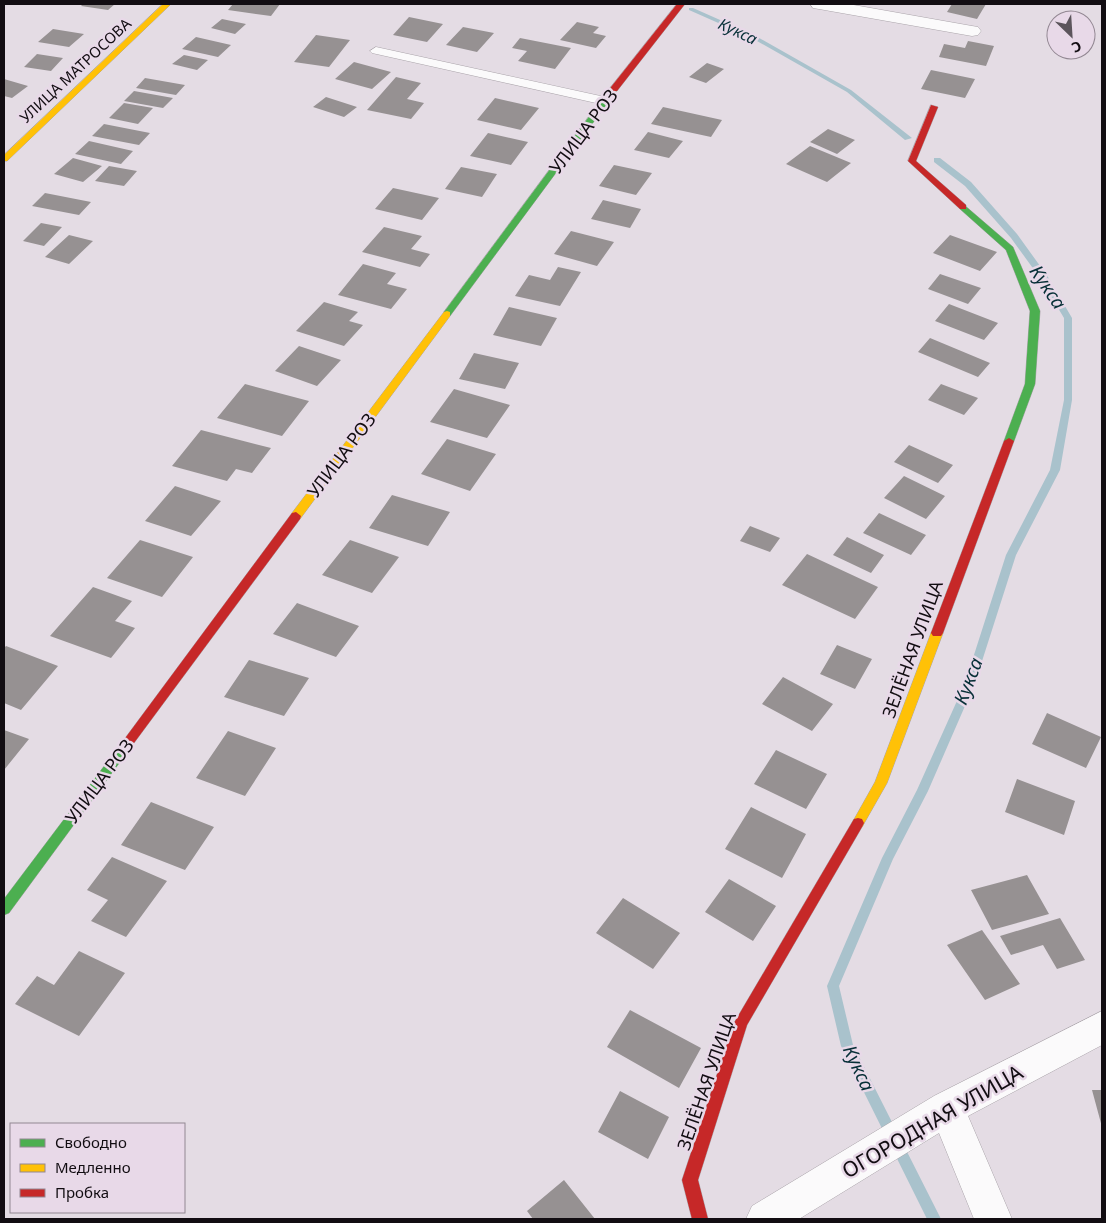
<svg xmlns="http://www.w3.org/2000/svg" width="1106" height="1223" font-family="'Noto Sans',sans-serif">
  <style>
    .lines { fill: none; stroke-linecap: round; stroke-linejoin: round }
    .stream { fill: #a9c2cc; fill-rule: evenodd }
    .building { fill: #969192 }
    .lane-casing { stroke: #aba5ab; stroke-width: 1 }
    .street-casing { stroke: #aba5ab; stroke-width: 1 }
    .fast-casing { stroke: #aba5ab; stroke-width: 1 }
    .slow-casing { stroke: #aba5ab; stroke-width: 1 }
    .jam-casing { stroke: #aba5ab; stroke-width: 1 }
    .lane { fill: #fbfafb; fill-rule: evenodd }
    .street { fill: #fbfafb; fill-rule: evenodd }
    .fast { fill: #4caf50; fill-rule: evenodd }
    .slow { fill: #ffc107; fill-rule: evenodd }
    .jam { fill: #c62828; fill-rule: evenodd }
    .labels { text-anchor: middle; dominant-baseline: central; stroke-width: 5; stroke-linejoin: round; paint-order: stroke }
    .far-street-label { font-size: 15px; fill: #120d12; stroke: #e8d9e8 }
    .far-water-label { font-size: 16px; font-style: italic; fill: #072f37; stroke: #e8d9e8 }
    .street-label { font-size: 18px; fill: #120d12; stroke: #e8d9e8 }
    .water-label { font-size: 19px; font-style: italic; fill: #072f37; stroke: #e8d9e8 }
    .near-street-label { font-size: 21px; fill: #120d12; stroke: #e8d9e8 }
  </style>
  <rect width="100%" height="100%" fill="#e4dce4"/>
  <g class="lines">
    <!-- stream -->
    <path class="stream" d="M689,8H693L754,35L851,90L912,138L905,140L847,92L750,37L689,10Z
      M934,158H940L971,182L1017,234L1048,277L1072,318V400L1060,470L1016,555L975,683L928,791L893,859L839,986L853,1045L941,1219H927L841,1046L827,986L882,858L917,790L965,683L1006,555L1050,470L1064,400V318L1040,278L1011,238L965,186L934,162Z"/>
  </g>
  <!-- building -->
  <path class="building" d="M83,4H115L108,10L81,6Z
    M233,4H280L271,16L228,10Z
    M952,4H986L977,19L947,12Z
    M409,17L443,24L427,42L393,35Z
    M222,19L246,24L235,34L211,28Z
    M577,22L599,27L593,33L606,36L596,48L560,40Z
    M463,27L494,33L477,52L446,45Z
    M53,29L84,34L69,47L38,42Z
    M316,35L350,40L329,67L294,62Z
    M196,37L231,45L218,57L182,49Z
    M520,38L571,48L555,69L518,61L527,51L512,48Z
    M968,41L994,46L986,66L939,57L944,44L965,48Z
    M37,54L63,58L51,71L24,67Z
    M184,55L208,60L197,70L172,64Z
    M354,62L391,72L372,89L335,79Z
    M707,63L724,69L706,83L689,77Z
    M931,70L975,79L965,98L921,89Z
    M396,77L421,83L407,99L424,103L411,119L367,110Z
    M145,78L185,85L176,95L136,88Z
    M4,79L28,86L12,98L4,96Z
    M134,91L173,98L163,108L124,101Z
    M326,97L357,107L344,117L313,107Z
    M495,98L539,108L521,130L477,120Z
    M124,103L153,108L138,124L109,118Z
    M663,107L722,120L711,137L651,124Z
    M104,124L150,133L139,145L92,136Z
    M828,129L855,140L837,154L810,142Z
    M648,132L683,141L669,158L634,150Z
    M488,133L528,142L511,165L470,156Z
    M89,141L133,151L121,164L75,154Z
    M810,146L851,163L827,182L786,164Z
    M73,158L102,166L83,182L54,174Z
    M614,165L652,173L636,195L599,186Z
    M109,166L137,171L124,186L95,181Z
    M461,167L497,174L482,197L445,189Z
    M393,188L439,198L422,220L375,209Z
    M45,193L91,202L79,215L32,206Z
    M603,200L641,209L630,228L591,219Z
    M41,223L62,227L44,246L23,241Z
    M384,227L422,236L411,249L430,254L420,267L362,252Z
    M571,231L614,242L597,266L554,254Z
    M69,235L93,241L69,264L45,257Z
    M950,235L997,252L980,271L933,253Z
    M363,264L396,273L387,284L407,289L391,309L338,295Z
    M558,267L581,272L560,306L515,296L529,275L550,280Z
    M940,274L981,288L968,304L928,289Z
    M324,302L358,312L349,321L363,325L344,346L296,331Z
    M949,304L998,323L984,340L935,321Z
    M509,307L557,318L541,346L493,335Z
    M930,338L990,363L978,377L918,352Z
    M299,346L341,360L317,386L275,371Z
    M474,353L519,363L505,389L459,379Z
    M245,384L309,401L282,436L217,418Z
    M941,384L978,398L964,415L928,400Z
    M454,389L510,405L487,438L430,422Z
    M201,430L271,448L252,473L236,469L227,481L172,466Z
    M447,439L496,454L470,491L421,474Z
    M909,445L953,465L938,483L894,462Z
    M904,476L945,496L926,519L884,498Z
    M175,486L221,501L191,536L145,521Z
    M392,495L450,512L428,546L369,528Z
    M879,513L926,535L911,555L863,533Z
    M750,526L780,538L770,552L740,541Z
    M847,537L884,555L871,573L833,555Z
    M140,540L193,557L162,597L107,578Z
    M350,540L399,557L372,593L322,575Z
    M807,554L878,587L855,619L782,585Z
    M93,587L132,601L115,621L135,628L111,658L50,636Z
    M297,603L359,626L336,657L273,634Z
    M837,645L872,659L855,689L820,674Z
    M6,646L58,666L21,710L4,703V648Z
    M249,660L309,678L284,716L224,697Z
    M783,677L833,704L812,731L762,704Z
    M1047,713L1101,737L1086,768L1032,744Z
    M4,730L29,739L4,770Z
    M228,731L276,748L245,796L196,778Z
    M776,750L827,774L806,809L754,784Z
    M1017,779L1075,801L1064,835L1005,812Z
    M151,802L214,827L185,870L121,845Z
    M751,807L806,834L782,878L725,849Z
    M112,857L167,881L126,937L91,921L108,900L87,890Z
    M1027,875L1049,914L992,930L971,890Z
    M729,879L776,906L753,941L705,912Z
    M623,898L680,933L653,969L596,933Z
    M1060,918L1085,960L1057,969L1043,945L1011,955L1000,936Z
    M982,930L1020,984L985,1000L947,945Z
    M79,951L125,973L79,1036L15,1004L37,976L54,985Z
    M630,1010L701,1048L679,1088L607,1047Z
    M1092,1090H1102V1127Z
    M620,1091L669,1117L648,1159L598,1132Z
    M564,1180L595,1219H533L527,1211Z"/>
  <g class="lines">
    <!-- lane casing -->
    <g class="lane-casing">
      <path id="lane" d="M376,47L605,97L611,101L605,105L372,53L370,51Z"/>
    </g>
    <!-- street casing -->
    <g class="street-casing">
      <path id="street" d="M810,4H848L972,26L978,27L981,31L978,35L972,36L819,9L813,8Z
        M1102,1011V1045L968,1116L1012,1219H974L939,1133L799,1219H746L752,1206L934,1096Z"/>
    </g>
    <!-- fast casing -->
    <g class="fast-casing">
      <path id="fast" d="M611,87L618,89L450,316H444V312Z
        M963,204L1013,247L1040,311L1035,384L1014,441L1009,444L1004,441L1025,384L1030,311L1006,250L960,209V205Z
        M127,739L131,741L133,744L131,747L9,913L4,915V899L123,741Z"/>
    </g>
    <!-- slow casing -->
    <g class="slow-casing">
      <path id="slow" d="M163,4H171L7,161H4V155Z
        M447,311L450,312V316L300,519H292L291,516L292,513L444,312Z
        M937,629L941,630L943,633L887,783L862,827L858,828L854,827L852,823L875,782L931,633L933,630Z"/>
    </g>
    <!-- jam casing -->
    <g class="jam-casing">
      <path id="jam" d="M677,4H685L617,91H611V87Z
        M931,105L938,107L916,161L966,205V209H960L908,161Z
        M1009,438L1014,441L943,633L941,636H933L931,633L1004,441Z
        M296,512L301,516L300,519L131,747L127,749L123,747L121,744L123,741L292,513Z
        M858,818L862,819L864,823L862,827L747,1025L698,1180L708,1219H692L682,1180L734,1023L854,819Z"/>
    </g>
    <!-- lane -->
    <use href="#lane" class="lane"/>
    <!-- street -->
    <use href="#street" class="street"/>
    <!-- fast -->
    <use href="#fast" class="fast"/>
    <!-- slow -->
    <use href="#slow" class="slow"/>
    <!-- jam -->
    <use href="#jam" class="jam"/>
  </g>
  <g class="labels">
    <!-- far-street labels -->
    <g class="far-street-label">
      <text transform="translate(75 70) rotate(-43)">УЛИЦА МАТРОСОВА</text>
    </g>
    <!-- far-water labels -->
    <g class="far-water-label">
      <text transform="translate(738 31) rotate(25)">Кукса</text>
    </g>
    <!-- street labels -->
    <g class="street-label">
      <text transform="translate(583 131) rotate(-53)">УЛИЦА РОЗ</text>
      <text transform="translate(341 455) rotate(-53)">УЛИЦА РОЗ</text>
      <text transform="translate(912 649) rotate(-70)">ЗЕЛЁНАЯ УЛИЦА</text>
      <text transform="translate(99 781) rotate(-53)">УЛИЦА РОЗ</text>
      <text transform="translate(706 1081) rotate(-71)">ЗЕЛЁНАЯ УЛИЦА</text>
    </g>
    <!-- water labels -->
    <g class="water-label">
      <text transform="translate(1048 287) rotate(56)">Кукса</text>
      <text transform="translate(968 681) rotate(-69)">Кукса</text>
      <text transform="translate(859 1068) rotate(65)">Кукса</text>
    </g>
    <!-- near-street labels -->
    <g class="near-street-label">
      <text transform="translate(932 1121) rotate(-30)">ОГОРОДНАЯ УЛИЦА</text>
    </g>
  </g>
  <!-- border -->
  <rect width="1106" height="1223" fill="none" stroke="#120d12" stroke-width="10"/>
  <!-- legend -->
  <rect x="10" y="1123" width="175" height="90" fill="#e8d9e8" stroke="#928792"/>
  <rect x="20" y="1139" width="25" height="8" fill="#4caf50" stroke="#928792"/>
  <text x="55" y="1148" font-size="15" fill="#120d12">Свободно</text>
  <rect x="20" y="1164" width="25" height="8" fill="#ffc107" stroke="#928792"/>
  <text x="55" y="1173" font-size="15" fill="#120d12">Медленно</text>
  <rect x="20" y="1189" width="25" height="8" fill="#c62828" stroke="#928792"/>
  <text x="55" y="1198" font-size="15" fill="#120d12">Пробка</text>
  <!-- north arrow -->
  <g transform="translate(1071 35) rotate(155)"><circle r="24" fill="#e8d9e8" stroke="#928792"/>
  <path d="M0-4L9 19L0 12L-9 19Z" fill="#5c555c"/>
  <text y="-8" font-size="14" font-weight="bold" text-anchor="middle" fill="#120d12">С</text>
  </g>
</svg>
